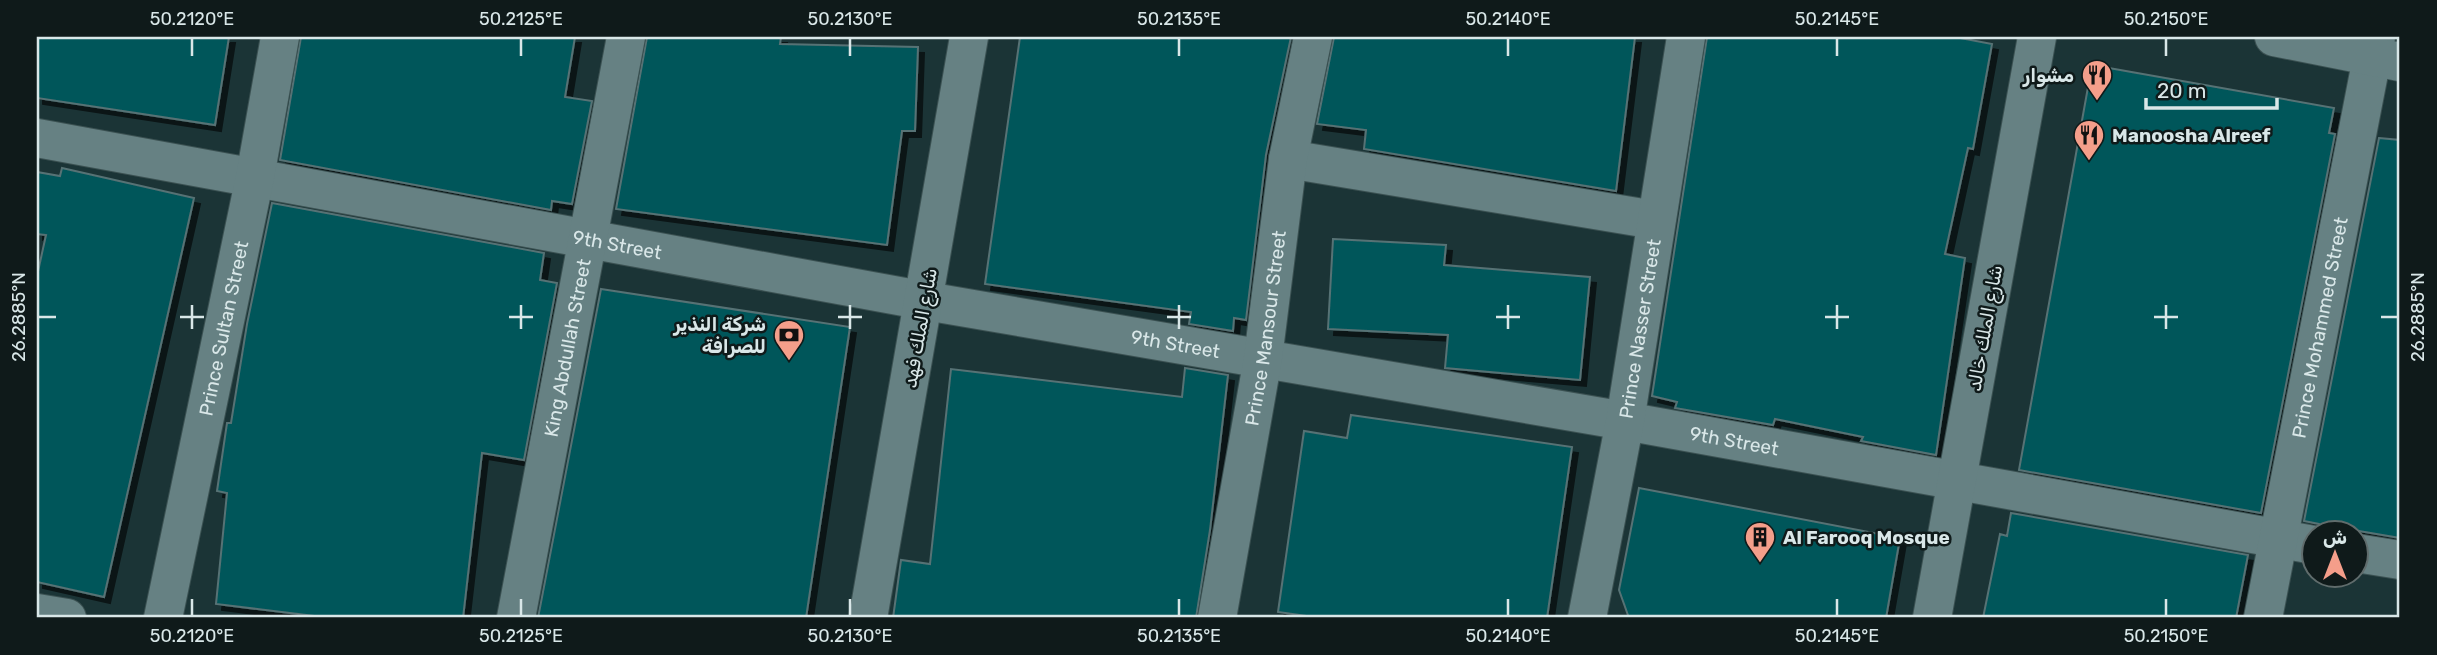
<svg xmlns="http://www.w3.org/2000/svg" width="2437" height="655" font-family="Rubik,'Noto Sans Arabic',sans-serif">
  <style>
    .building { fill: #01565a; stroke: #577274; stroke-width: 2; filter: url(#shadow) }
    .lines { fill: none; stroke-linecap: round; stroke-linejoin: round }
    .street-casing { stroke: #3b5152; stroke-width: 40 }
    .secondary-casing { stroke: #3b5152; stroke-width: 40 }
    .street { stroke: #668183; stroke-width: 38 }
    .secondary { stroke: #668183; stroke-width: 38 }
    .ticks { fill: none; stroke: #d9e7e8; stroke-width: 2.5 }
    .labels { text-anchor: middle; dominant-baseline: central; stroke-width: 5; stroke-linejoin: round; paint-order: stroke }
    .poi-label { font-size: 19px; font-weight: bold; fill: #d9e7e8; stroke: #0f1a1a; text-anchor: end }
    .street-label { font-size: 19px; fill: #d9e7e8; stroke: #0f1a1a }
    .neatline { fill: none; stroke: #d9e7e8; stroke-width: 2.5 }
    .ticks-label { font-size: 18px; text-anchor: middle; fill: #d9e7e8 }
  </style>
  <defs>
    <filter id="shadow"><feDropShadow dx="6" dy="6" stdDeviation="0" flood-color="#0009"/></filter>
  </defs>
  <rect width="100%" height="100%" fill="#1b3436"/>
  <!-- building -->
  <path class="building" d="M37,37H229L215,125L37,98Z
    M301,37H575L565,97L592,101L572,204L552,201L551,210L280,160Z
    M647,37H781L780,44L918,47L915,131H902L887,245L616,209Z
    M1020,37H1291L1266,155L1246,320L1234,318L1233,331L1189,324L1191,312L985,284Z
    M1334,37H1635L1616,191L1364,149L1366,130L1317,124Z
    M1707,37H1955L1992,44L1973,149L1968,148L1945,254L1965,258L1936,455L1861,441L1863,437L1775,419L1773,425L1675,408L1677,402L1652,396Z
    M2092,65L2334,108L2329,133L2335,134L2261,513L2019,470Z
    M2379,138L2400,140V538L2359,531L2331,533L2319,524L2304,521Z
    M62,168L194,198L104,597L37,582V276L46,235L37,234V172L60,176Z
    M272,203L544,253L540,280L557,283L524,460L482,453L463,618H331L216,604L227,493L217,491L227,423H231L247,324Z
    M1333,239L1446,245L1444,265L1590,277L1580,380L1445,368L1448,335L1328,329Z
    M601,289L850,327L806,618H538Z
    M1185,368L1228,375L1210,530L1196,618H893L901,560L930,564L951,369L1182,397Z
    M1351,415L1572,447L1547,618H1321L1278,612L1304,431L1347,438Z
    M1639,488L1900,538L1886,618H1629L1619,590Z
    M2011,513L2248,555L2236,618H1983L2000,534L2007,536Z"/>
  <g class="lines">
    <!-- street casing -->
    <g class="street-casing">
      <g id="street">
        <path id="s1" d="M37,138L926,301L1625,421L2314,545"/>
        <path d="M1288,159L1655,220"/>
        <path d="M2356,553L2400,560"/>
        <path d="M37,613L67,618"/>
        <path id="s2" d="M163,618L255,177L280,37"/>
        <path id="s3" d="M516,618L626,37"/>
        <path id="s4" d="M1217,618L1263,358L1288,159L1313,37"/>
        <path id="s5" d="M1587,618L1625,421L1686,37"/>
        <path id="s6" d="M2263,618L2376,37"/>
      </g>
    </g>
    <!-- secondary casing -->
    <g class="secondary-casing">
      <path id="secondary" d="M2274,37L2400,62
        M868,618L969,37
        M1932,618L2037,37"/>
    </g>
    <!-- street -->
    <use href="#street" class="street"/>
    <!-- secondary -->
    <use href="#secondary" class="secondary"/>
  </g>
  <!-- ticks -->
  <path class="ticks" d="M192,38V56M521,38V56M850,38V56M1179,38V56M1508,38V56M1837,38V56M2166,38V56M192,305V329M521,305V329M850,305V329M1179,305V329M1508,305V329M1837,305V329M2166,305V329M38,317H56M180,317H204M509,317H533M838,317H862M1167,317H1191M1496,317H1520M1825,317H1849M2154,317H2178M2381,317H2398M192,599V616M521,599V616M850,599V616M1179,599V616M1508,599V616M1837,599V616M2166,599V616"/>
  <!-- icons -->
  <defs>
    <g id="restaurant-pin" transform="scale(1.575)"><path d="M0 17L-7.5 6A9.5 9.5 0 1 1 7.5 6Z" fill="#f49e8a" stroke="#0f1a1a"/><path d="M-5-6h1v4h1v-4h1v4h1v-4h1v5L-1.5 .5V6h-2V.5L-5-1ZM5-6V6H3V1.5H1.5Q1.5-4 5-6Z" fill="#111"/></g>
    <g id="bank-pin" transform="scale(1.575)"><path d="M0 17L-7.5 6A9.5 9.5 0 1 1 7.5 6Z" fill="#f49e8a" stroke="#0f1a1a"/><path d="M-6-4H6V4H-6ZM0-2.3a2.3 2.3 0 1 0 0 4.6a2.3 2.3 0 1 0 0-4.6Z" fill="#111"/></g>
    <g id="building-pin" transform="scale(1.575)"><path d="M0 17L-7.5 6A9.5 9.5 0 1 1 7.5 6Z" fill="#f49e8a" stroke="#0f1a1a"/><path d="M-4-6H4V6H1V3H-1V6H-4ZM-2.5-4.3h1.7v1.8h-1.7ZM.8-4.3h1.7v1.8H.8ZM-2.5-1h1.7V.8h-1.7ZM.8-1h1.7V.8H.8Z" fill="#111"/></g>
  </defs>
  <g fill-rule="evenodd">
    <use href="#restaurant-pin" x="2097" y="75"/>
    <use href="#restaurant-pin" x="2089" y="135"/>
    <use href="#bank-pin" x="789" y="335"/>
    <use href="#building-pin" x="1760" y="537"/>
  </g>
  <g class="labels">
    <!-- poi labels -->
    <g class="poi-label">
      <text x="2074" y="75">مشوار</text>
      <text x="2112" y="135" text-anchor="start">Manoosha Alreef</text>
      <text x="766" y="324">شركة النذير<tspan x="766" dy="22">للصرافة</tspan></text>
      <text x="1783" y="537" text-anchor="start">Al Farooq Mosque</text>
    </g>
    <!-- street labels -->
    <g class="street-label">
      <text stroke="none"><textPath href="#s1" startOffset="590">9th Street</textPath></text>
      <text stroke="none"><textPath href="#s4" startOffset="294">Prince Mansour Street</textPath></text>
      <text stroke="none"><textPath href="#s6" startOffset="296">Prince Mohammed Street</textPath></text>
      <text stroke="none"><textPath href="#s2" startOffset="296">Prince Sultan Street</textPath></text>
      <text transform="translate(920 328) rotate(-80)">شارع الملك فهد</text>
      <text stroke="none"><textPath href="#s5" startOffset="294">Prince Nasser Street</textPath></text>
      <text transform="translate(1985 328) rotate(-80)">شارع الملك خالد</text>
      <text stroke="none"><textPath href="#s1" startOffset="1157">9th Street</textPath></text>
      <text stroke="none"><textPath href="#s3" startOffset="275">King Abdullah Street</textPath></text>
      <text stroke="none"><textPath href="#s1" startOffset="1724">9th Street</textPath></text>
    </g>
  </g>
  <!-- border -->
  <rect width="2437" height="655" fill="none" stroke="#0f1a1a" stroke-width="77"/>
  <!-- north arrow -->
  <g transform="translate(2335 554)"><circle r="33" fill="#0f1a1a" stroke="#606c6c" stroke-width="2"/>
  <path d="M0-5L12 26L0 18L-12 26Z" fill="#f49e8a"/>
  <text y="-10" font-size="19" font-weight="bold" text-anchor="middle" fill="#d9e7e8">ش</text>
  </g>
  <!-- scale -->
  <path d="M2146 98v10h131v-10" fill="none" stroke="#d9e7e8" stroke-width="3.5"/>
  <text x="2157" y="98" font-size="21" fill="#d9e7e8" stroke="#0f1a1a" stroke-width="5" paint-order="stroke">20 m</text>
  <rect x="38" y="38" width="2360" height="578" class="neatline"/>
  <g class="ticks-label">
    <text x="192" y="25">50.2120°E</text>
    <text x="521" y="25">50.2125°E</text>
    <text x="850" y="25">50.2130°E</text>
    <text x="1179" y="25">50.2135°E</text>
    <text x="1508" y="25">50.2140°E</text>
    <text x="1837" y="25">50.2145°E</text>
    <text x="2166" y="25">50.2150°E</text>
    <text transform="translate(19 317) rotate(-90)" y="6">26.2885°N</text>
    <text transform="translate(2418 317) rotate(-90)" y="6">26.2885°N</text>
    <text x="192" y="642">50.2120°E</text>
    <text x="521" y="642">50.2125°E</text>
    <text x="850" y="642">50.2130°E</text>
    <text x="1179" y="642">50.2135°E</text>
    <text x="1508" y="642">50.2140°E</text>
    <text x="1837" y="642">50.2145°E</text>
    <text x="2166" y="642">50.2150°E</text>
  </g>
</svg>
